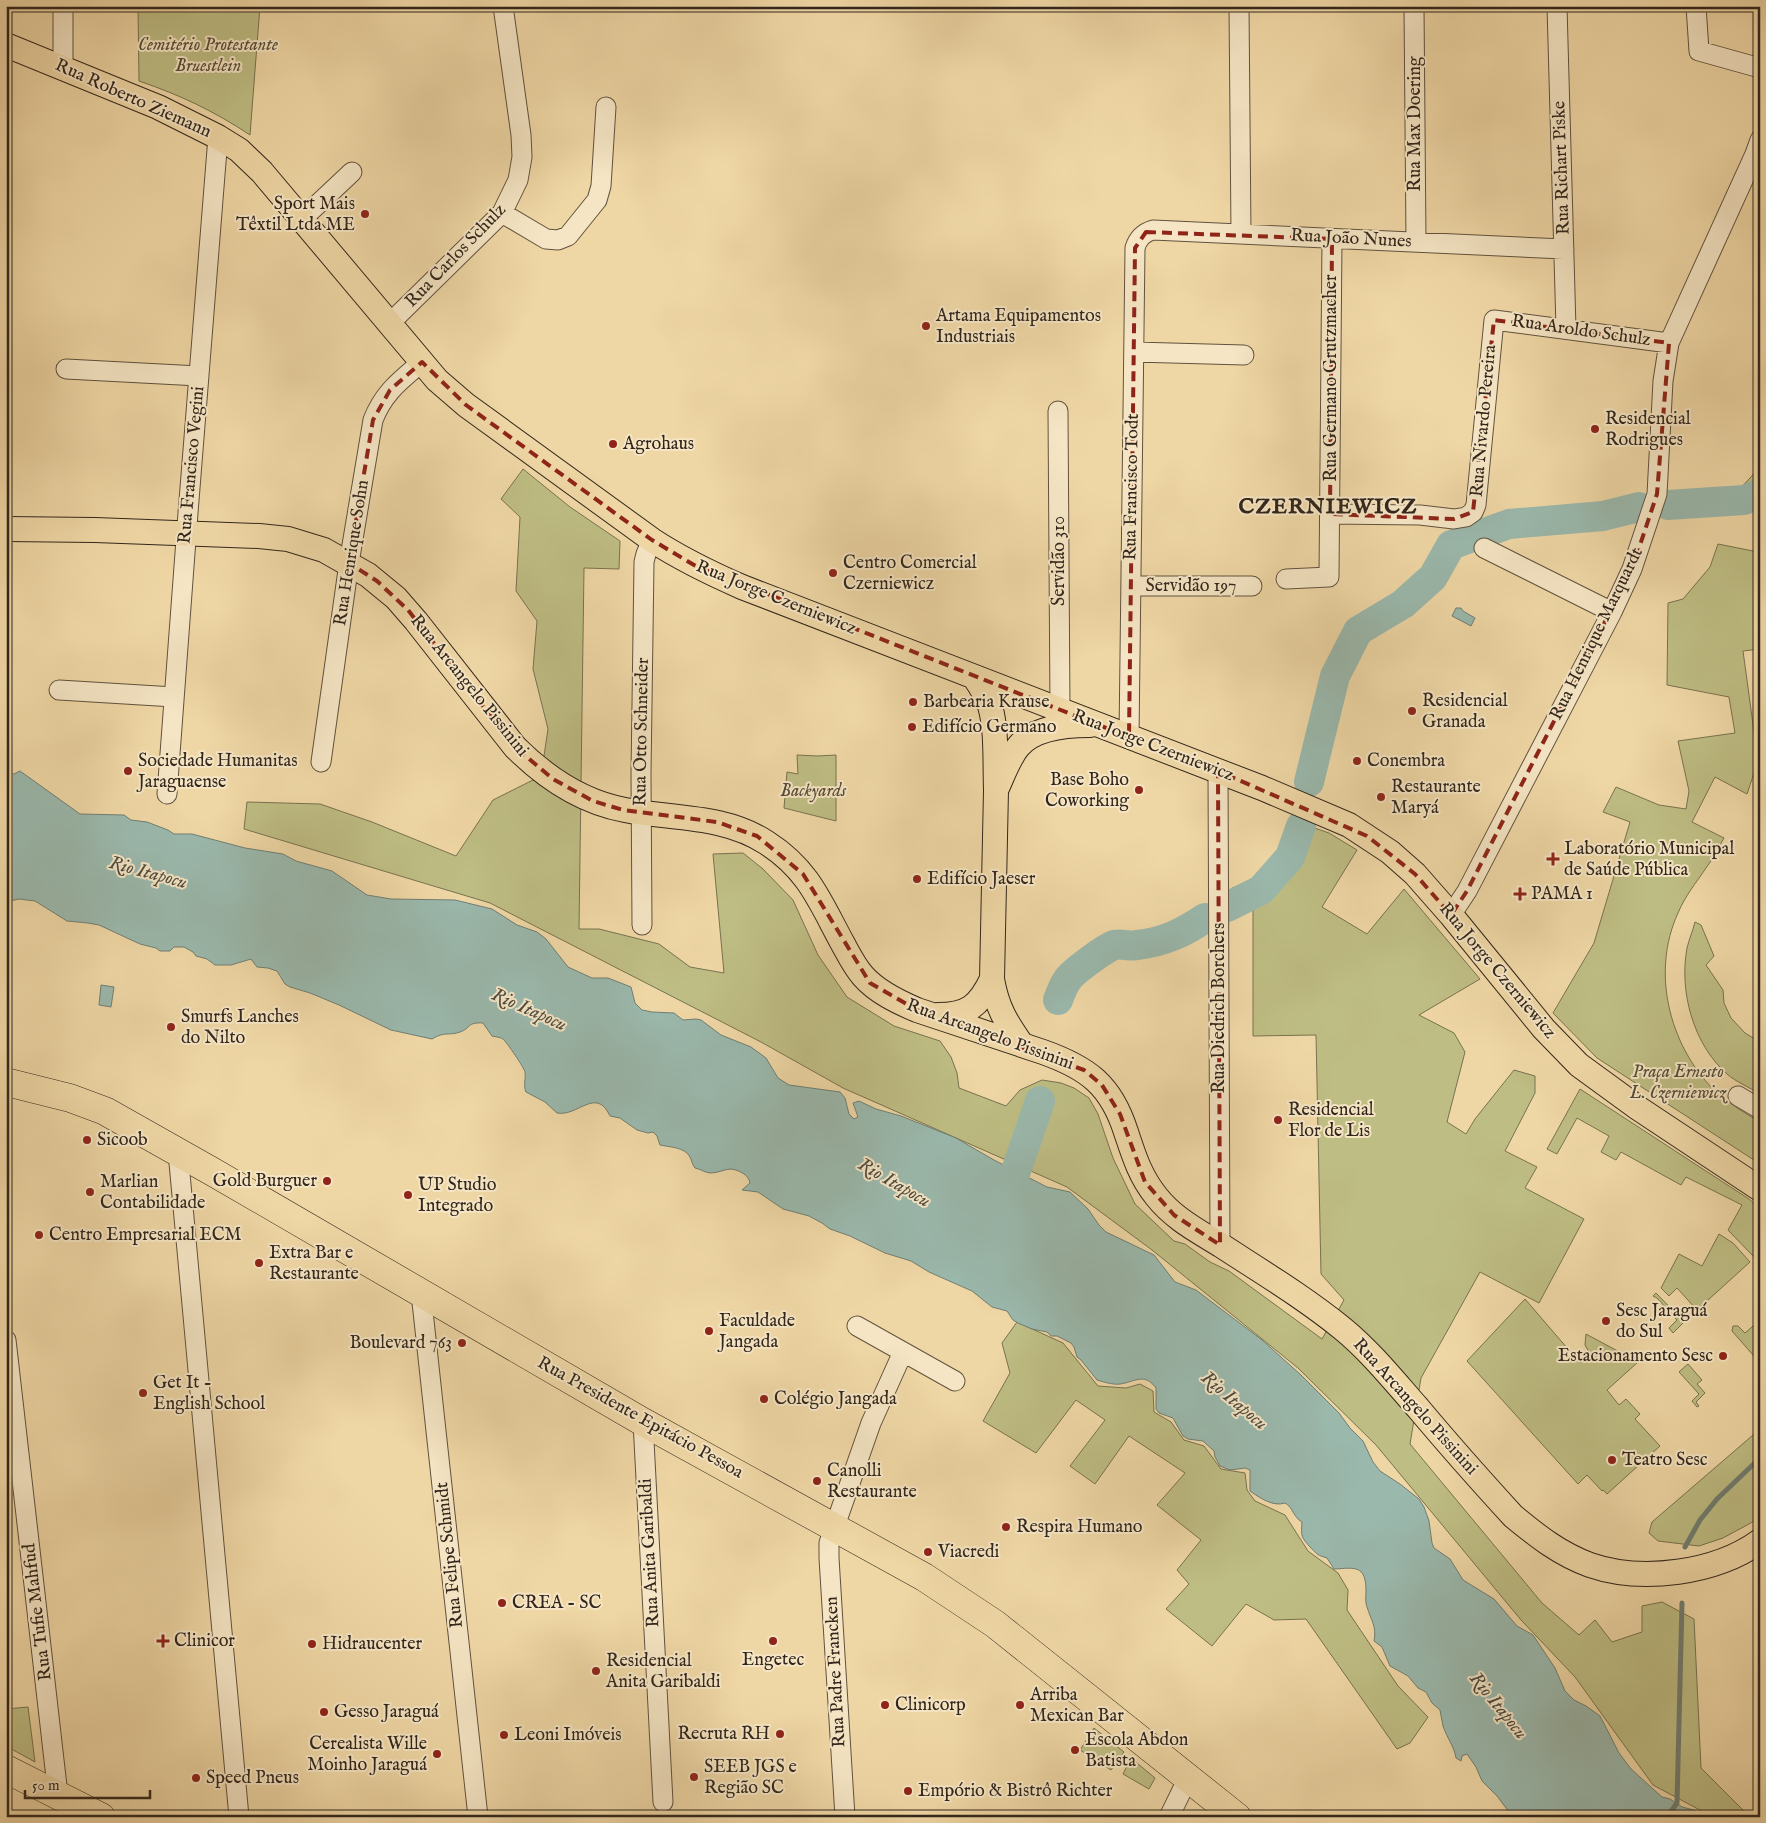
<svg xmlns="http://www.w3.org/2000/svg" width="1766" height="1823" font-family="'IM FELL English',serif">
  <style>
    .green { fill: #bebd83; stroke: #787250 }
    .water { fill: #9ab8ac; stroke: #707e72 }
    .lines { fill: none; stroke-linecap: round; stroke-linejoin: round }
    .stream { stroke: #707e72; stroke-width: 5 }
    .river { stroke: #9ab8ac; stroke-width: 30 }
    .minor-casing { stroke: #61523e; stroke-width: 21 }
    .major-casing { stroke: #32261c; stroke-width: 26 }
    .highway-casing { stroke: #32261c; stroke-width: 29 }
    .minor { stroke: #f5e5c4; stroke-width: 19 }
    .major { stroke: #efd7a5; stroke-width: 24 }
    .highway { stroke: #efd7a5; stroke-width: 28 }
    .marked { fill: none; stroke: #8f2418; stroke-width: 4; stroke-dasharray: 10 6; stroke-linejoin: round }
    .poi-dot { fill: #8f2418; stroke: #f5e5c4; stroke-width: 2 }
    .labels { text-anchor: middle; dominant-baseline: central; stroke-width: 4; stroke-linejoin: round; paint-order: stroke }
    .park-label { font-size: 18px; font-style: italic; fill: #554c36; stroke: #f5e5c4 }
    .street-label { font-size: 18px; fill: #32261c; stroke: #f5e5c4 }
    .poi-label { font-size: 18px; fill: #32261c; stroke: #f5e5c4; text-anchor: start }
    .water-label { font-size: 19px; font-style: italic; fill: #4c4a40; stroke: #f5e5c4 }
    .district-label { font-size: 22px; font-weight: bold; letter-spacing: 1px; fill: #32261c; stroke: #f5e5c4 }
  </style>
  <rect width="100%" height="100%" fill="#efd7a5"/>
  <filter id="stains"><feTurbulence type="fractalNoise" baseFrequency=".004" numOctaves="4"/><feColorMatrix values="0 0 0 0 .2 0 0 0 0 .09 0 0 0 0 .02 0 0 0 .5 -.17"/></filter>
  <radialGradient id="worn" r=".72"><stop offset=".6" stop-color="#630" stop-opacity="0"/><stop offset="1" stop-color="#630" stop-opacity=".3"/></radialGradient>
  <!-- green -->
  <path class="green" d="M138,6H260L250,135C214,111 180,95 139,81Z
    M1760,467V504L1749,502L1672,508L1673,498L1723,497L1738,491Z
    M523,469L570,507L620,541L619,569L584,568L579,929H599L659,944L690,967L724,973L713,854L743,853L763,869L793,900L818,955L847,997L894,1026L940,1041L951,1057L957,1073L959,1088L1006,1106L1020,1090L1042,1080L1061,1083L1074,1088L1089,1098L1098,1114L1113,1158L1135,1204L1174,1241L1185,1244L1210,1262L1229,1271L1322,1339L1344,1300L1321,1274L1316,1035L1253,1036V907L1232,906V888L1251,882L1277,861L1292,820L1329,833L1357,850L1322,907L1367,934L1404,889L1480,979L1419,1015L1454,1033L1465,1052L1447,1122L1466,1134L1475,1119L1514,1070L1535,1076V1093L1505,1151L1537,1167L1525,1188L1584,1219L1539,1303L1480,1272L1421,1378L1410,1444L1542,1603L1579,1635L1595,1620L1612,1642L1642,1632V1606L1662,1602L1694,1619L1701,1768L1750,1817H1713L1653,1785L1575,1677L1521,1620L1376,1445L1298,1368L1152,1250L1067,1187L843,1088L761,1042L490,903L244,829L247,802L320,804L372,822L456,856L493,800L541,776L548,729L533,669L537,621L516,591L520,517L501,499Z
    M1718,544L1758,552L1760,544V649L1743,651L1758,761L1747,794L1715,777L1692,822L1724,838C1718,848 1713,859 1706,868C1696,883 1685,896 1678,913C1651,972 1669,1044 1713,1089C1727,1102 1743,1112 1760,1122V1164L1597,1058L1553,1013L1594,943L1630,822L1603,812L1616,787L1659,805L1686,809L1689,791L1678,741L1735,733L1729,697L1667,685L1668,603L1683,599L1710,567Z
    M797,755L818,756L836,755V821L784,808L787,772L798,774Z
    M1695,922L1701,925L1714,956L1706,965L1723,990L1724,1003L1731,1018L1745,1033L1760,1042V1094C1749,1087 1736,1082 1727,1074C1693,1044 1679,991 1687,948C1689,939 1693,931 1695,922Z
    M1580,1089L1749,1199L1760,1209V1253L1755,1258L1728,1230L1742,1205L1686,1177L1681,1185L1621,1152L1616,1160L1601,1152L1609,1136L1577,1118L1557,1154L1547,1149Z
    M1719,1234L1733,1243L1750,1262L1697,1310L1677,1288L1669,1296L1661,1288L1679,1254L1702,1266Z
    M1656,1293L1684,1322L1673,1333L1669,1328L1677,1320L1657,1298L1653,1296Z
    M1525,1299L1580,1363L1590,1354L1585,1345L1586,1334L1638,1362L1607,1390L1619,1405L1626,1399L1640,1414L1635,1419L1660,1446L1607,1494L1603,1490L1602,1491L1587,1475L1578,1484L1467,1361Z
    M1760,1320L1758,1345L1760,1363L1732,1331L1733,1326H1738L1745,1333Z
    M1017,1322L1063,1343L1098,1386L1126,1388L1140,1384L1153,1391L1154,1412L1171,1422L1184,1440L1204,1446L1221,1469L1245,1473L1247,1490L1255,1501L1285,1515L1308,1551L1338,1573L1348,1590L1347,1610L1398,1686L1428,1717L1410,1743L1397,1749L1306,1619L1274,1620L1246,1604L1212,1646L1166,1609L1189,1584L1177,1570L1201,1540L1157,1505L1185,1473L1129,1436L1095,1484L1070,1466L1105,1420L1076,1400L1036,1453L983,1421L1010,1373L1002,1343Z
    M1688,1364L1702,1380L1697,1384L1705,1393L1696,1402L1699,1406L1697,1407L1692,1401L1699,1394L1679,1372Z
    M1760,1429V1518L1723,1538L1699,1546L1658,1541L1649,1533L1652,1522Z
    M28,1707L35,1762L6,1746V1709Z
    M1094,1728L1124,1752L1111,1770L1080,1750Z
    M1131,1758L1155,1778L1149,1789L1123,1774Z"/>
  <!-- water -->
  <path class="water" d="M1456,608H1461L1463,611L1475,618L1471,626L1452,616Z
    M20,771L80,814L124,815L131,820L147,822L168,830L174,834H192L245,848L283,854L296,861L332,871L367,895L391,899L455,900L492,909L517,925L537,932L546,939L568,967L592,978H608L631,987L635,1003L642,1010L652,1012L674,1013L683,1020L696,1019L701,1020L721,1035L751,1047L766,1058L778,1078L789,1085L840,1092L845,1098L849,1114L854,1119L858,1117L853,1103L859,1101L876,1109L901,1116L956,1138L994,1160L1047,1187L1070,1192L1088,1209L1099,1225L1106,1232L1154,1255L1175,1282L1196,1290L1262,1340L1301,1375L1339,1413L1350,1428L1363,1441L1373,1462L1380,1471L1400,1484L1419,1499L1424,1507L1429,1521L1432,1543L1434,1548L1450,1559L1463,1580L1494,1599L1517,1626L1533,1635L1555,1668L1565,1691L1574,1700L1586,1706L1600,1716L1619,1753L1631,1769L1662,1797L1670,1799L1682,1807L1694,1810L1704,1817H1510L1509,1812L1497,1796L1482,1781L1476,1767L1467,1754L1462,1756L1461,1761L1456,1758C1454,1746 1447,1738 1443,1726C1442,1721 1441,1715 1440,1710L1432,1703L1426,1692L1418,1688L1408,1676L1390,1666L1382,1647L1374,1641C1377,1627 1371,1620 1367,1607C1365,1602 1366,1596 1366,1591C1366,1564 1354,1568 1334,1569L1327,1558C1317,1555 1318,1555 1311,1548C1301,1537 1301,1537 1302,1522C1293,1517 1293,1507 1285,1503C1273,1507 1260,1498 1250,1491V1470L1245,1468L1230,1470L1220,1466L1215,1457L1214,1451L1203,1441L1188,1439L1183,1436L1173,1418L1159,1413L1156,1409V1388C1144,1372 1135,1382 1120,1384C1113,1385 1104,1382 1097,1380L1081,1360L1077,1357L1074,1347L1071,1343L1057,1336H1051L1047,1332L1032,1329L1018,1323L1013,1320L1007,1311L992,1307L972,1291L929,1272L911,1261L885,1253L850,1236L830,1229L822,1223L809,1216L783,1209L758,1192L742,1190L750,1183C749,1175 739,1170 731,1169C725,1169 718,1173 711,1173C705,1173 701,1169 695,1168C692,1164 692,1161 690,1157C685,1147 669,1147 660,1145L657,1136L653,1132L648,1133L637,1130L620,1118L610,1116C596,1086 578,1117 557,1113L545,1102L526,1092C523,1085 526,1079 525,1072C525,1069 506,1041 503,1039C500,1037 496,1037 492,1036L483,1023C467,1022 471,1028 460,1032C449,1036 445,1031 432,1039L391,1030L339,1005L310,993L290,987L285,984L277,971L268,968L257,967L251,959L231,965H215L207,959L196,956L193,952L184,947H174L170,951H160L156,948L140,944L99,925L88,923L67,921L35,901L19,899L6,902V773L14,774Z
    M101,985L114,987L111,1007L99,1005Z"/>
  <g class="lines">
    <!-- stream -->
    <path class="stream" d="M1685,1547L1700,1520L1717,1499L1760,1458
      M1667,1817L1677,1803L1682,1603"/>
    <!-- river -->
    <path class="river" d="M1668,505L1744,500L1760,494
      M1309,782L1335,676L1358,631L1403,604L1433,577L1451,545L1509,524L1603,516L1639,507
      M1227,907L1261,890L1290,857L1301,826
      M1058,1000C1061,992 1063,986 1068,979C1074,971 1104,949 1114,945C1122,943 1130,947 1137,945C1164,942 1183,933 1205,918
      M1016,1171L1040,1101"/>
    <!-- minor casing -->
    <g class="minor-casing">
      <path id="minor" d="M1239,6L1241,234
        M1414,6L1416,242
        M1557,6L1566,329
        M1696,6L1699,51L1760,68
        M63,68V6
        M502,213L546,239L558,240L568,236L597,200L601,186L606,107
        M302,219L352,172
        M390,323L502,213L518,180L522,157L521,135L503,6
        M1134,352L1244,355
        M66,369L199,376
        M1058,411L1060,710
        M1330,514L1420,515L1454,519L1466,517L1473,512L1476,505L1494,320L1669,343
        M1484,548L1612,612
        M1286,579L1329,577L1332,239
        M1131,586H1252
        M59,690L174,697
        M1129,737L1135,248C1138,238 1143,233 1153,230L1564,249
        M321,762L349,563L373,420C384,392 400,381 422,362
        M1218,771L1220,1245
        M167,794L188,513L218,137
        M1451,915L1467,891L1612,612L1632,569L1657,494L1663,381L1669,343L1755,154L1760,140
        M642,925L641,774L644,562L646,554L652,540
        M1738,1096L1760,1109
        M178,1152L239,1817
        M421,1293L478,1817
        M857,1326L955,1381
        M6,1340L58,1795
        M643,1422L663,1802
        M845,1817L829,1558V1543L871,1423L903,1352
        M1169,1817L1188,1778"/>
    </g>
    <!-- major casing -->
    <g class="major-casing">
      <path id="major" d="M6,45L158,107L218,137L239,150L262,172L437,380L466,405L652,540C681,559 710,573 742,587L1262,788L1349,825L1390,852L1415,874L1451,915L1544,1029L1579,1065L1638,1108L1760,1189
        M6,529L95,530L259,536L288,539L324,550L368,575L396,598L416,621L515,747C545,777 582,802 625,810C672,819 725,815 767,843C809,870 820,902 843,944C849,955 855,967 863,976C877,992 898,1002 917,1010L1043,1052C1088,1068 1111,1085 1126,1132C1134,1156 1140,1176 1156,1196C1174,1219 1198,1231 1222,1246C1262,1272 1305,1298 1343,1329C1371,1352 1394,1381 1418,1408C1449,1445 1481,1481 1513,1516C1537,1536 1560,1554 1590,1565C1642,1583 1716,1573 1760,1541
        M975,678C981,687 987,696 990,706C997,729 995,765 996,790L992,979C997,1008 1006,1022 1022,1045
        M997,788C1003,775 1009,758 1018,747C1034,727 1067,725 1090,725
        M938,1015C968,1015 979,1006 992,979"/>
    </g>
    <!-- highway casing -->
    <g class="highway-casing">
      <path id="highway" d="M6,1082L70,1098L105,1111L213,1172L643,1422L924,1577L995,1624L1237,1817
        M6,1769L101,1817"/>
    </g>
    <!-- minor -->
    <use href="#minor" class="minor"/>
    <!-- major -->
    <use href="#major" class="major"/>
    <!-- highway -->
    <use href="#highway" class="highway"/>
  </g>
  <!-- marked area -->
  <path class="marked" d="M1146,232L1332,239L1330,514L1454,519L1473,512L1494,320L1669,343L1657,494L1632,569L1467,891L1451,915L1415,874L1367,836L1218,771L1220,1245L1174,1215L1145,1182L1120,1114L1102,1085L1084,1070L917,1010L870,983L803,874L757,836L717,822L623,810L593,801L553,779L515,747L408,610L377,581L349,563L373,420L390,390L422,362L466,405L652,540L694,565L1129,737L1135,248Z"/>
  <!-- markers -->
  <g class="poi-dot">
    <circle cx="365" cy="214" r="5"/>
    <circle cx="926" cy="326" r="5"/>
    <circle cx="1595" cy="429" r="5"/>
    <circle cx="613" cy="444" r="5"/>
    <circle cx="833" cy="573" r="5"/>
    <circle cx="913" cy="702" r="5"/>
    <circle cx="1412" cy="711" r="5"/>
    <circle cx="912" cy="727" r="5"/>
    <circle cx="1357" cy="761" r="5"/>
    <circle cx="128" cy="771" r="5"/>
    <circle cx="1139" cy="790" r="5"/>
    <circle cx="1381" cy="797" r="5"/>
    <path d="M1550.5 851.5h5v5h5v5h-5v5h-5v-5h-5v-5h5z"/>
    <circle cx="917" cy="879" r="5"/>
    <path d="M1517.5 886.5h5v5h5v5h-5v5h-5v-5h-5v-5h5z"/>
    <circle cx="171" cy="1027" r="5"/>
    <circle cx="1278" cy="1120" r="5"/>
    <circle cx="87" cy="1140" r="5"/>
    <circle cx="327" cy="1181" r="5"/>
    <circle cx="90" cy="1192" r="5"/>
    <circle cx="408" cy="1195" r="5"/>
    <circle cx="39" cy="1235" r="5"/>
    <circle cx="259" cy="1263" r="5"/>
    <circle cx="1606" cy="1321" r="5"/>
    <circle cx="709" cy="1331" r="5"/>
    <circle cx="462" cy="1343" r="5"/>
    <circle cx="1723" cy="1356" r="5"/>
    <circle cx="143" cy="1393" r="5"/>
    <circle cx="764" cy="1399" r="5"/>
    <circle cx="1612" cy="1460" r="5"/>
    <circle cx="817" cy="1481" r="5"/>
    <circle cx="1006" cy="1527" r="5"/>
    <circle cx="928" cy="1552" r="5"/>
    <circle cx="502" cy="1603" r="5"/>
    <path d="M160.5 1633.5h5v5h5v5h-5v5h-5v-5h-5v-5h5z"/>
    <circle cx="773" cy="1641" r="5"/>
    <circle cx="312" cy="1644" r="5"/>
    <circle cx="596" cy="1671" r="5"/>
    <circle cx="885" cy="1705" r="5"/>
    <circle cx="1020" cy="1705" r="5"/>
    <circle cx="324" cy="1712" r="5"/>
    <circle cx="780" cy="1734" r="5"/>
    <circle cx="504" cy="1735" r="5"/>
    <circle cx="1075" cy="1750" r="5"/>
    <circle cx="437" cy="1754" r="5"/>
    <circle cx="694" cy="1777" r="5"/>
    <circle cx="196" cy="1778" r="5"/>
    <circle cx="908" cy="1791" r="5"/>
  </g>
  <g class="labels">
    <!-- park labels -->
    <g class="park-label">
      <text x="208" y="45">Cemitério Protestante<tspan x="208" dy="21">Bruestlein</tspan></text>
      <text x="813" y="791">Backyards</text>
      <text x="1678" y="1072">Praça Ernesto<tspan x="1678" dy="21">L. Czerniewicz</tspan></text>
    </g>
    <!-- street labels -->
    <g class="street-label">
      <text transform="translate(133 99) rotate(24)">Rua Roberto Ziemann</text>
      <text transform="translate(1415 124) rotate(-90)">Rua Max Doering</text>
      <text transform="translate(1562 168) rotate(-92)">Rua Richart Piske</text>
      <text transform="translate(1351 239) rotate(3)">Rua João Nunes</text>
      <text transform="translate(456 256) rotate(-46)">Rua Carlos Schulz</text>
      <text transform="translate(1581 331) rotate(8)">Rua Aroldo Schulz</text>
      <text transform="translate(1331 378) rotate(-90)">Rua Germano Grutzmacher</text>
      <text transform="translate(1484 421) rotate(-85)">Rua Nivardo Pereira</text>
      <text transform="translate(192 465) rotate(-85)">Rua Francisco Vegini</text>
      <text transform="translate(1132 487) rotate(-89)">Rua Francisco Todt</text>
      <text transform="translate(352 553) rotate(-81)">Rua Henrique Sohn</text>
      <text transform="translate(1059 561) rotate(-90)">Servidão 310</text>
      <text x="1191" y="586">Servidão 197</text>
      <text transform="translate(776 598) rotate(22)">Rua Jorge Czerniewicz</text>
      <text transform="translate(1597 634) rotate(-64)">Rua Henrique Marquardt</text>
      <text transform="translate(469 686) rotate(51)">Rua Arcangelo Pissinini</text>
      <text transform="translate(642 732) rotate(-89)">Rua Otto Schneider</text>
      <text transform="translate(1153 746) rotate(21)">Rua Jorge Czerniewicz</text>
      <text transform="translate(1497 971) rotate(50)">Rua Jorge Czerniewicz</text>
      <text transform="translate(1219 1008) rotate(-90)">Rua Diedrich Borchers</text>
      <text transform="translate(990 1035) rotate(20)">Rua Arcangelo Pissinini</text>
      <text transform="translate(1415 1407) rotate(48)">Rua Arcangelo Pissinini</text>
      <text transform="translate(640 1418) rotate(29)">Rua Presidente Epitácio Pessoa</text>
      <text transform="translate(650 1553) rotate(-93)">Rua Anita Garibaldi</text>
      <text transform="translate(450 1555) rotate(-96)">Rua Felipe Schmidt</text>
      <text transform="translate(38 1612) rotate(-97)">Rua Tufie Mahfud</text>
      <text transform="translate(836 1672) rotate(-93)">Rua Padre Francken</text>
    </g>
    <!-- poi labels -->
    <g class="poi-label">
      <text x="355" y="204" text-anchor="end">Sport Mais<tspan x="355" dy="21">Têxtil Ltda ME</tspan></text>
      <text x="936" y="316">Artama Equipamentos<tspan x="936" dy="21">Industriais</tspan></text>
      <text x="1605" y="419">Residencial<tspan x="1605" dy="21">Rodrigues</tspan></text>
      <text x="623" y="444">Agrohaus</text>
      <text x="843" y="563">Centro Comercial<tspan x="843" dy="21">Czerniewicz</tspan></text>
      <text x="1422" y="701">Residencial<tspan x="1422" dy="21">Granada</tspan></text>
      <text x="923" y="702">Barbearia Krause</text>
      <text x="922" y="727">Edifício Germano</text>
      <text x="138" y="761">Sociedade Humanitas<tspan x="138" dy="21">Jaraguaense</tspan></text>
      <text x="1367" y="761">Conembra</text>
      <text x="1129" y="780" text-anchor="end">Base Boho<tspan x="1129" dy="21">Coworking</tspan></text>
      <text x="1391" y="787">Restaurante<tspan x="1391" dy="21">Maryá</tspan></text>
      <text x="1564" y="849">Laboratório Municipal<tspan x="1564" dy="21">de Saúde Pública</tspan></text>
      <text x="927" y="879">Edifício Jaeser</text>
      <text x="1531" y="894">PAMA 1</text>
      <text x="181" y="1017">Smurfs Lanches<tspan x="181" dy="21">do Nilto</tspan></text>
      <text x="1288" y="1110">Residencial<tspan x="1288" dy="21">Flor de Lis</tspan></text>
      <text x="97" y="1140">Sicoob</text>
      <text x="317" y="1181" text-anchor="end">Gold Burguer</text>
      <text x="100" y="1182">Marlian<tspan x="100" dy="21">Contabilidade</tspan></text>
      <text x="418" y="1185">UP Studio<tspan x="418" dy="21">Integrado</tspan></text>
      <text x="49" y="1235">Centro Empresarial ECM</text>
      <text x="269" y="1253">Extra Bar e<tspan x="269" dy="21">Restaurante</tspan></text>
      <text x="1616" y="1311">Sesc Jaraguá<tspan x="1616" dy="21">do Sul</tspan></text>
      <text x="719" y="1321">Faculdade<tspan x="719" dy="21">Jangada</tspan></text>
      <text x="452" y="1343" text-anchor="end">Boulevard 763</text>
      <text x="1713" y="1356" text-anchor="end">Estacionamento Sesc</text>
      <text x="153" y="1383">Get It -<tspan x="153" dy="21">English School</tspan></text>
      <text x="774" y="1399">Colégio Jangada</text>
      <text x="1622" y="1460">Teatro Sesc</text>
      <text x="827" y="1471">Canolli<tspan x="827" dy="21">Restaurante</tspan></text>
      <text x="1016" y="1527">Respira Humano</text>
      <text x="938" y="1552">Viacredi</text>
      <text x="512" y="1603">CREA - SC</text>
      <text x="174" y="1641">Clinicor</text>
      <text x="322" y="1644">Hidraucenter</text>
      <text x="773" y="1660" text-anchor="middle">Engetec</text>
      <text x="606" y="1661">Residencial<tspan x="606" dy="21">Anita Garibaldi</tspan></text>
      <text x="1030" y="1695">Arriba<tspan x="1030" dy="21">Mexican Bar</tspan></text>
      <text x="895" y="1705">Clinicorp</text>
      <text x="334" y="1712">Gesso Jaraguá</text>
      <text x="770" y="1734" text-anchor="end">Recruta RH</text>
      <text x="514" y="1735">Leoni Imóveis</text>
      <text x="1085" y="1740">Escola Abdon<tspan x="1085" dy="21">Batista</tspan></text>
      <text x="427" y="1744" text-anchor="end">Cerealista Wille<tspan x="427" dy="21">Moinho Jaraguá</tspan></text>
      <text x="704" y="1767">SEEB JGS e<tspan x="704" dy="21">Região SC</tspan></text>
      <text x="206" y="1778">Speed Pneus</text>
      <text x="918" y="1791">Empório &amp; Bistrô Richter</text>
    </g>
    <!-- water labels -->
    <g class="water-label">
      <text transform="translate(148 873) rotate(15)">Rio Itapocu</text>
      <text transform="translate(529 1010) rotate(24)">Rio Itapocu</text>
      <text transform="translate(894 1183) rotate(30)">Rio Itapocu</text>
      <text transform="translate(1234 1401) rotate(40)">Rio Itapocu</text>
      <text transform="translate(1498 1706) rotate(51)">Rio Itapocu</text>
    </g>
    <!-- district labels -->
    <g class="district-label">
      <text x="1328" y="507">CZERNIEWICZ</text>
    </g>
  </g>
  <!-- margin -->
  <rect width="1766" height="1823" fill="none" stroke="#efd7a5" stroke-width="25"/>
  <rect x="8" y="8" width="1751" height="1808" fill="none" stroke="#32261c" stroke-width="2.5"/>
  <rect x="12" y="12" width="1741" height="1798" fill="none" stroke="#32261c"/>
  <!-- scale -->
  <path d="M25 1790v8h125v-8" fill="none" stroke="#32261c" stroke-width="2.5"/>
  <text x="32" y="1790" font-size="15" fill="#32261c" stroke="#f5e5c4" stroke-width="4" paint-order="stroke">50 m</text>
  <rect width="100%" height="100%" filter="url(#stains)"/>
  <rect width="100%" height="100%" fill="url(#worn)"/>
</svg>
